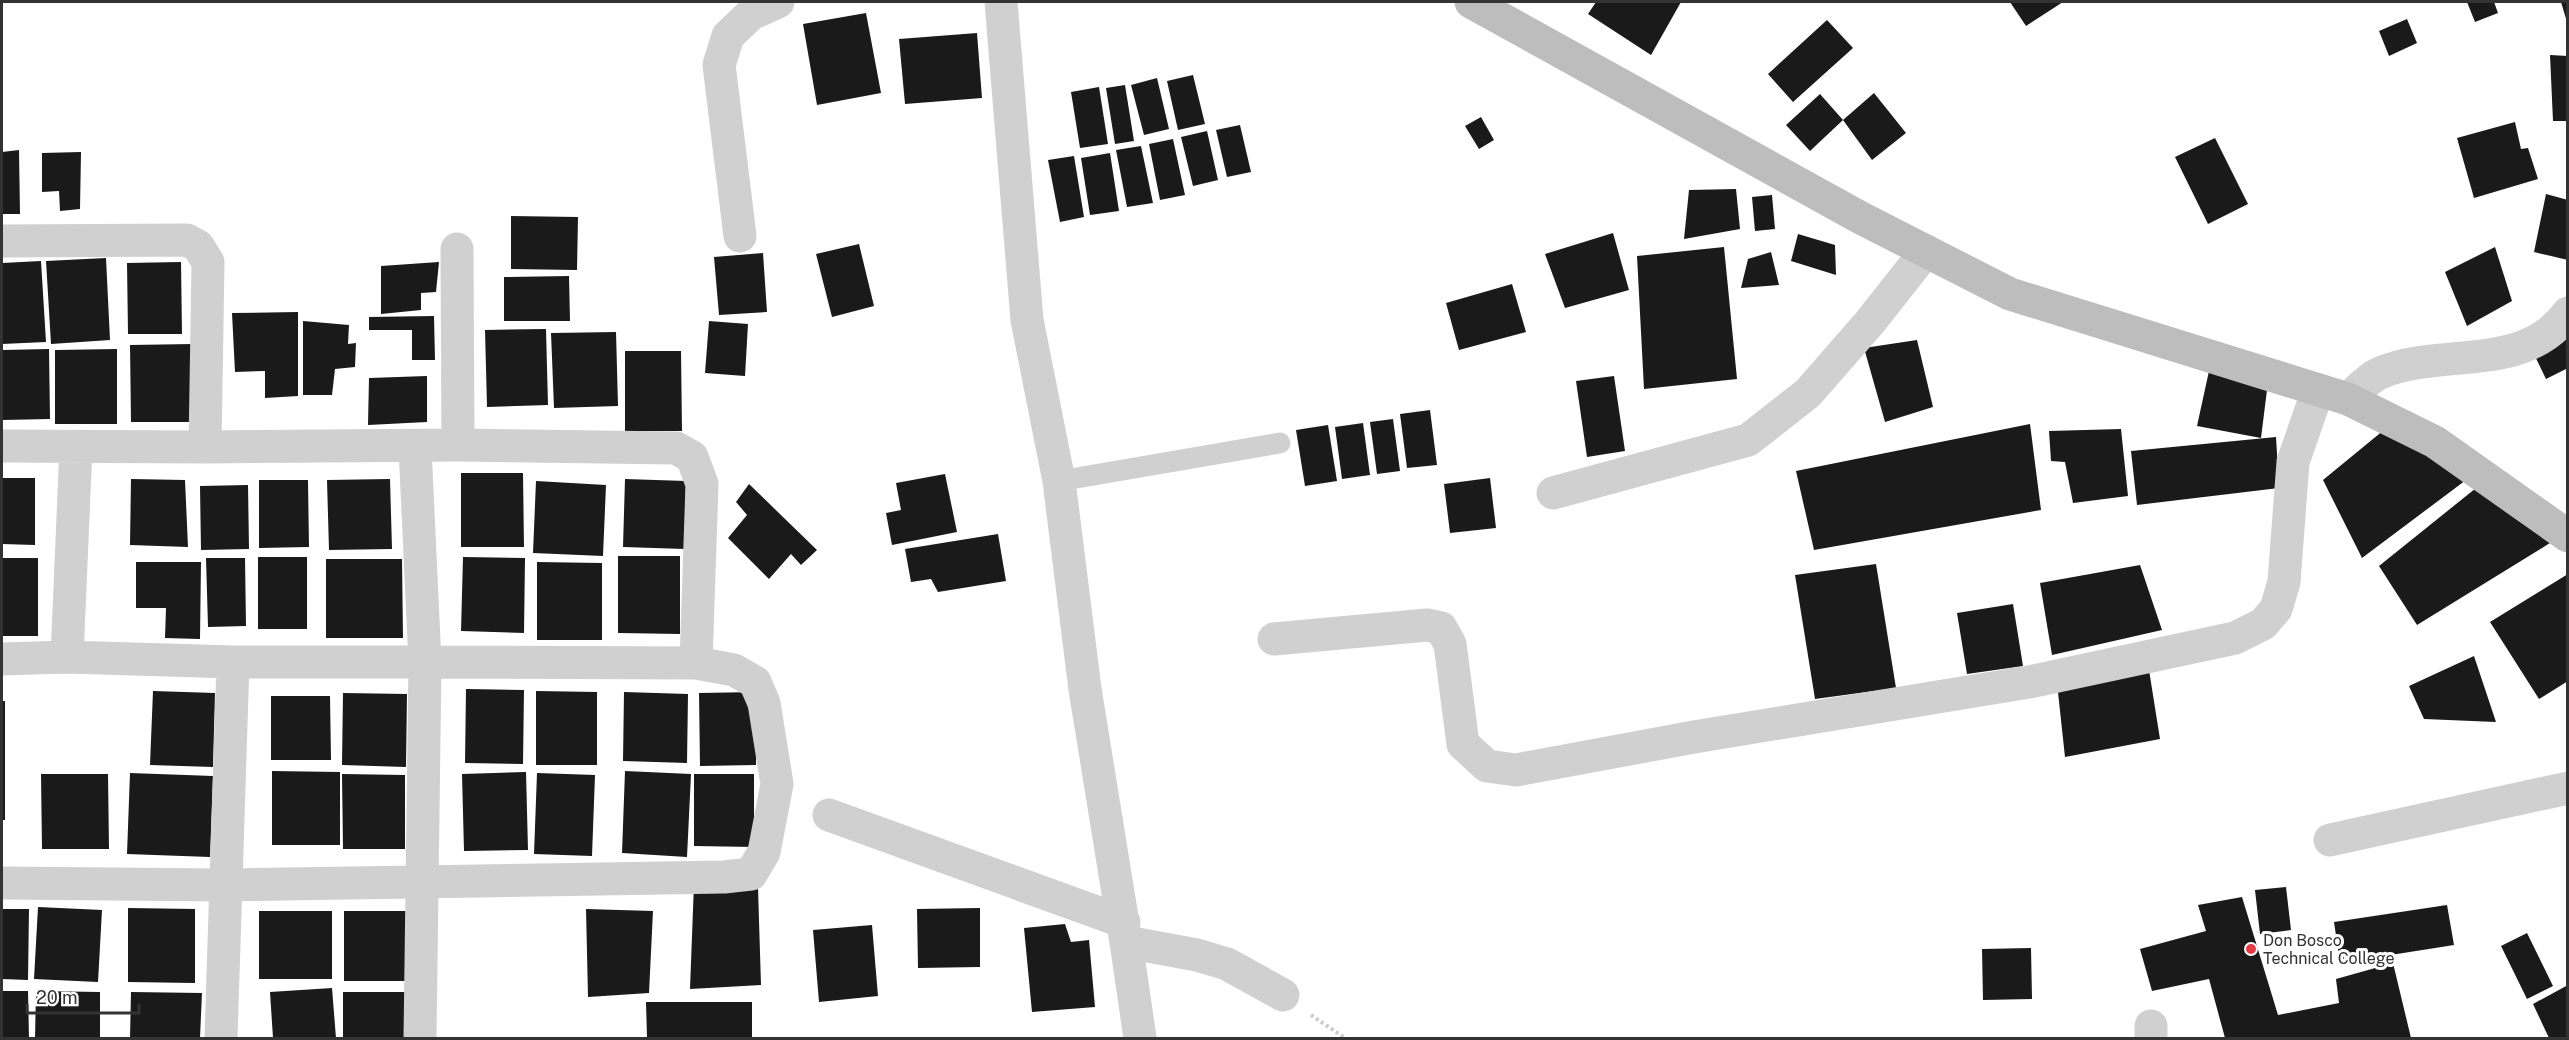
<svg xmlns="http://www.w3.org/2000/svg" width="2569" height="1040" font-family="'Public Sans',sans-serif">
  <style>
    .building { fill: #1a1a1a }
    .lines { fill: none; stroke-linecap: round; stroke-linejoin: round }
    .path { stroke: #cdcdcd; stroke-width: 4; stroke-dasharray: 3 3; stroke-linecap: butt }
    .service { stroke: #d0d0d0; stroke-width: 21 }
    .minor { stroke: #d0d0d0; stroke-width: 33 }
    .secondary { stroke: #bdbdbd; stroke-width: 33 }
    .poi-dot { fill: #e63946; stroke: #fff; stroke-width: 2 }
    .labels { text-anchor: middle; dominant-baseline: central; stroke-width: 6; stroke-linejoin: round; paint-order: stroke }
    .poi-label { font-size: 16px; fill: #333; stroke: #fff; text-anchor: start }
  </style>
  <rect width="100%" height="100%" fill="#fff"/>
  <!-- building -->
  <path class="building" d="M1596,2H1681L1651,55L1588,14Z
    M2010,2H2063L2026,26Z
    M2467,2H2494L2498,13L2475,22Z
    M2561,2H2568V22H2567Z
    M866,13L881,93L817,105L803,24Z
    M2407,19L2417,43L2389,56L2379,31Z
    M1827,20L1853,48L1793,102L1768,74Z
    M977,33L982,98L905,104L899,39Z
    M2550,55L2568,56V121H2553Z
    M1193,75L1205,124L1178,130L1167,81Z
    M1157,78L1169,129L1144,135L1131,85Z
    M1125,85L1134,141L1115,144L1106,88Z
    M1099,87L1108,144L1080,148L1071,92Z
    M1874,93L1906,133L1872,160L1843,120Z
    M1820,94L1843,120L1810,151L1786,125Z
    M1481,117L1494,140L1479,149L1465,126Z
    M2515,122L2521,149L2528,148L2538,179L2474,198L2457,138Z
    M1240,125L1251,172L1227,177L1216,130Z
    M1207,131L1218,180L1193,186L1181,137Z
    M2215,138L2248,204L2208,224L2175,157Z
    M1173,139L1185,195L1160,200L1149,144Z
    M1141,146L1153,203L1127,207L1116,150Z
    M19,150L20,214H2V152Z
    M81,152L80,209L60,211L59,191L42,192V153Z
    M1110,153L1119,211L1090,215L1081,158Z
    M1074,156L1084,217L1060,222L1048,160Z
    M1736,189L1740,229L1684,239L1689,190Z
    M2546,194L2568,200V260L2534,252Z
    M1772,195L1775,229L1755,231L1752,197Z
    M511,216L578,217L577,270L511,269Z
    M1613,233L1629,290L1565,308L1545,254Z
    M1798,234L1835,245L1836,275L1791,261Z
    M859,244L874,306L832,317L816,254Z
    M1724,247L1737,379L1644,389L1637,256Z
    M2495,247L2512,301L2467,326L2445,272Z
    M1771,252L1779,285L1741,288L1748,259Z
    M763,253L767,312L719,315L714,257Z
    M106,258L110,340L51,344L46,261Z
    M41,261L46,342L2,344V263Z
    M181,262L182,334H128L127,263Z
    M439,262L436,292L421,293V310L381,314V266Z
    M569,276L570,321H504V277Z
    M1512,284L1526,332L1459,350L1446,303Z
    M298,312V396L265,398V371L235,372L232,313Z
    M434,316L435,360H412V330H369V317Z
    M303,321L349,325L348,344L356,343L355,367L335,369L332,395H303Z
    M709,321L748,324L745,376L705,373Z
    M546,329L548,405L487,407L485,330Z
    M616,332L618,406L554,408L551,333Z
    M2568,335V368L2546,379L2533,352Z
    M1917,340L1933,407L1885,422L1864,348Z
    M193,344L194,422H131L130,345Z
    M49,349L50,419L2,420V350Z
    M117,349V424H55V350Z
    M625,351H681L682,431H625Z
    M2209,371L2267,390L2261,438L2197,426Z
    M427,376V422L368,425L369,378Z
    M1614,376L1625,451L1587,457L1576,381Z
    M1430,410L1437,465L1407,468L1400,414Z
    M1393,419L1400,471L1377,474L1370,422Z
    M1363,423L1370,475L1342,479L1335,427Z
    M2030,424L2041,510L1814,550L1796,471Z
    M1328,425L1337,481L1305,486L1296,430Z
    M2390,425L2470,477L2362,558L2323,480Z
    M2121,429L2128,496L2073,503L2065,462L2051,461L2049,431Z
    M2276,437L2279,488L2137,505L2131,451Z
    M461,473H523L524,547H461Z
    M945,474L957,532L892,545L886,513L901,510L896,483Z
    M2,478H35V545L2,544Z
    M1490,478L1496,528L1450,533L1444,484Z
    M131,479L185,480L188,547L130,545Z
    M390,479L392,549L329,550L327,480Z
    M625,479L686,481L685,549L623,547Z
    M259,480H308L309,547L259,548Z
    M536,481L606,485L603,556L533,553Z
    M749,484L817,550L801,565L791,554L769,579L728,538L747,515L736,502Z
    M2481,484L2550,543L2417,625L2379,566Z
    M248,485L249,549L201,550L200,486Z
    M998,534L1006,581L938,592L931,579L911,582L905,549Z
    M618,556H680V634L618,633Z
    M258,557H307V629H258Z
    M463,557L525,558L524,633L461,631Z
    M2,558H38V636H2Z
    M206,558H245L246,626L208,627Z
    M326,559H402L403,638H326Z
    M136,562H201L200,639L165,638L166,608H136Z
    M537,562L602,563V640H537Z
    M1876,564L1896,688L1815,699L1795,575Z
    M2140,565L2162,630L2052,655L2040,583Z
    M2568,574V681L2539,699L2490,622Z
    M2013,604L2023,666L1967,674L1957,613Z
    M2474,656L2496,722L2424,719L2409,686Z
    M2149,670L2160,739L2065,757L2057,683Z
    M466,689L524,690L523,764L465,763Z
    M153,691L215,693L213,767L150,765Z
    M536,691L597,692V765H536Z
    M624,692L688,694L687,763L623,761Z
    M756,692V765L700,766L699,693Z
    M343,693L407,694L406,767L342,765Z
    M271,696H330L331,760H271Z
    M2,701H5V820H2Z
    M272,771L340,772V845H272Z
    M625,771L691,774L687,857L622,853Z
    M526,772L528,850L464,851L462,774Z
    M130,773L213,776L210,857L127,854Z
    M537,773L595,775L592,856L534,854Z
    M41,774H108L109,849H42Z
    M342,774L405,775V849H343Z
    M694,774H754V847L694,846Z
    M694,883L758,888L761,985L690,989Z
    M2286,887L2291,930L2260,934L2255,890Z
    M2242,897L2278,1015L2339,1003L2336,979L2393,963L2411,1038H2225L2209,979L2152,991L2140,949L2206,931L2198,905Z
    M2447,905L2454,945L2340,963L2334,922Z
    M38,907L102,910L98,982L34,979Z
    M128,908L195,909V983L128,982Z
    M980,908V967L918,968L917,909Z
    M2,909H29L28,980L2,979Z
    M586,909L653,911L649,993L588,997Z
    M259,911H332V979H259Z
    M344,911H406V981H344Z
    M1065,924L1071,942L1089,940L1095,1007L1032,1012L1024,928Z
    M872,925L878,996L819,1002L813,930Z
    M2527,933L2553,986L2527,999L2501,946Z
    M2031,948L2032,999L1983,1000L1982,949Z
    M2568,985V1038H2549L2533,1004Z
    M332,988L336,1038H273L270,992Z
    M2,991H28L29,1038H2Z
    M36,991L100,992V1038H35Z
    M131,992L202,993L200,1038H130Z
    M343,992H405L406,1038H343Z
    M646,1002H752V1038H647Z"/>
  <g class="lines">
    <!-- path -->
    <path class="path" d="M1311,1015L1345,1038"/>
    <!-- service -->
    <path class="service" d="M1059,481L1280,443"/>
    <!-- minor -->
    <path class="minor" d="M1001,2L1027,320L1059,481L1085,689L1126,942L1197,955L1227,964L1283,995
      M740,236L719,65L728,36L751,14L778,2
      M2,241L187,240L198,246L208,262L205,447L458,445L676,448L692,457L702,484L696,663L425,662L420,1038
      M457,249L458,445
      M2348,399C2358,390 2367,379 2380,373C2440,347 2524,374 2568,313
      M2,446L205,447
      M1553,493L1748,440L1808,393L1870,322L1926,251
      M1274,639L1427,625L1441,628L1450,644L1463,744L1487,766L1516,770L1694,737L2029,682L2235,638L2263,624L2276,609L2284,582L2293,462L2318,390
      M67,657L76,447
      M2,659L67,657L233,662H425L415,447
      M829,815L1124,922
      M2330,840L2568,788
      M2,883L225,885L724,877L751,874L764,852L777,784L764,703L755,682L734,670L696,663
      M1126,942L1140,1038
      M2151,1026V1038
      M221,1038L233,662"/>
    <!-- secondary -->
    <path class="secondary" d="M1471,2L1861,218L2010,294L2348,399L2435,442L2568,536"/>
  </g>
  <!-- markers -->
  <circle class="poi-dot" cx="2251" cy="949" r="6"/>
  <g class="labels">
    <!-- poi labels -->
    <g class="poi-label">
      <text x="2263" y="940">Don Bosco<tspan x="2263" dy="18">Technical College</tspan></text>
    </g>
  </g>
  <!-- border -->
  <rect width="2569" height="1040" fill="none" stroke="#333333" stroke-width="6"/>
  <!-- scale -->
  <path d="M27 1004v9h112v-9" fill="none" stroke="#333333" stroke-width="3"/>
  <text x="36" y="1004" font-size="18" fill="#333333" stroke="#ffffff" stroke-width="4.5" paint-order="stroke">20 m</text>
</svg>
